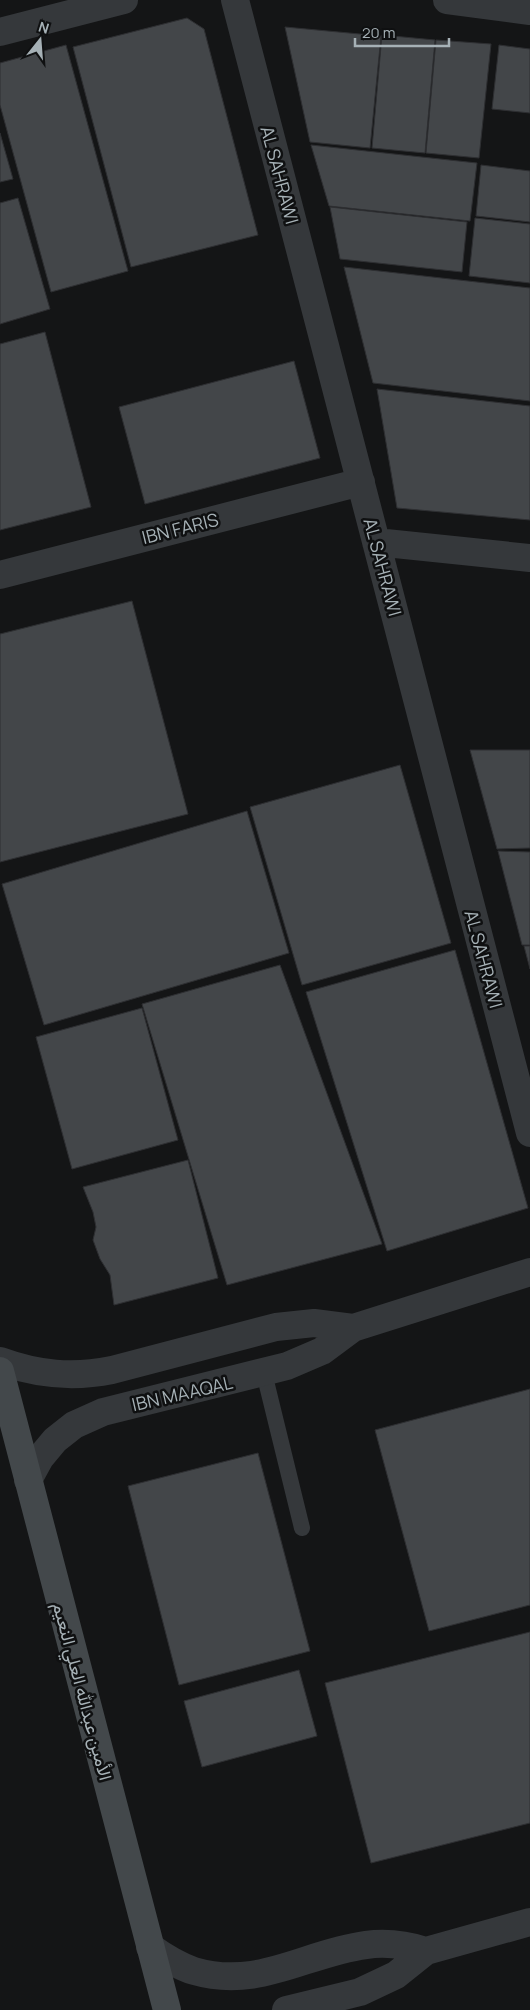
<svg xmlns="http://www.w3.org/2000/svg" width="530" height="2010" font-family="Manrope,Vazirmatn,sans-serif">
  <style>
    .building { fill: #434649; stroke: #2e2f32 }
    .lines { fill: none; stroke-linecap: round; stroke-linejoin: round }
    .lane { stroke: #35383b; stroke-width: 16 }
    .street { stroke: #35383b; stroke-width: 28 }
    .secondary { stroke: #43484b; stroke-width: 28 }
    .labels { text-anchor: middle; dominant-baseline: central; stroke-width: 5; stroke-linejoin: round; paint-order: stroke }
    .street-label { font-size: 18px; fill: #a6b1b6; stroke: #0f1011 }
  </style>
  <rect width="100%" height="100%" fill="#141516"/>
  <!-- building -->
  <path class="building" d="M187,18L204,29L258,235L131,267L73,47Z
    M285,27L381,36L370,148L310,142Z
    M382,35L435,40L425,153L372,148Z
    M436,40L491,44L479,158L426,153Z
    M66,45L128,271L51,292L0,105V63Z
    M499,45L530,49V113L492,109Z
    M0,133L13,179L0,182Z
    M311,145L477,163L470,221L329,206Z
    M481,165L530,171V222L476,216Z
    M18,198L50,309L0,324V203Z
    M330,207L467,222L462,272L340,259Z
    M475,218L530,224V283L469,276Z
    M344,267L530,288V401L373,383Z
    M45,332L91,507L0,530V344Z
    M294,361L320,458L145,504L119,407Z
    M377,389L530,406V520L397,508Z
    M132,601L188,814L0,862V634Z
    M470,750H530V848L497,849Z
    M400,765L451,943L302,985L250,807Z
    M247,811L289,953L44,1025L2,884Z
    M498,851L530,852V945H522Z
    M524,946H530V969Z
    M455,950L528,1208L387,1251L306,992Z
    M280,965L382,1244L227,1285L142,1004Z
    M142,1008L178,1140L72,1169L36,1037Z
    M188,1160L218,1278L114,1305L110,1275L100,1259L93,1240L96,1227L93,1212L83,1187Z
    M530,1389V1605L429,1631L375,1430Z
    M258,1453L310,1651L179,1685L128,1486Z
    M530,1632V1823L371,1863L325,1683Z
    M299,1670L317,1736L202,1767L184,1701Z"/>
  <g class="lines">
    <!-- lane -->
    <path class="lane" d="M264,1373L302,1528"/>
    <!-- street -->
    <path class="street" d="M235,0L530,1133
      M447,0L530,11
      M0,32L124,0
      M376,542L530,558
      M0,575L361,482
      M0,1361C38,1375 73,1378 112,1370L276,1327L314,1323L353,1328
      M28,1480L40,1458L55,1440L74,1425L103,1412L287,1366L322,1351L353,1328L530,1272
      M150,1947C164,1957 178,1966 194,1971C259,1990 305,1953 366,1945C387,1942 407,1945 426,1951
      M286,2010L360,1992L396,1975L426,1951L530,1922"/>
    <!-- secondary -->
    <path class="secondary" d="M0,1371L167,2010"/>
  </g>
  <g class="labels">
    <!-- street labels -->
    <g class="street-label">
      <text transform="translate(280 175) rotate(75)">AL SAHRAWI</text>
      <text transform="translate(180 528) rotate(-14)">IBN FARIS</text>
      <text transform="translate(383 567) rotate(75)">AL SAHRAWI</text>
      <text transform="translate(484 959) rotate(75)">AL SAHRAWI</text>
      <text transform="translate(182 1393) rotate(-13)">IBN MAAQAL</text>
      <text transform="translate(83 1691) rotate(75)">الأمين عبدالله العلي النعيم</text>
    </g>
  </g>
  <!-- north arrow -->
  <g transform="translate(40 40) rotate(17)" stroke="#0f1011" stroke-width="4" paint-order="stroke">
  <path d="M0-4L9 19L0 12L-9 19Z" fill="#a6b1b6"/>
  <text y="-8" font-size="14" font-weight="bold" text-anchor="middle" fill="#a6b1b6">N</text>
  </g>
  <!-- scale -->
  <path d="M355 38v8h94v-8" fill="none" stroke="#a6b1b6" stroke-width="2.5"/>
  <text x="362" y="38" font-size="15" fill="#a6b1b6" stroke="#0f1011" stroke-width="4" paint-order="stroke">20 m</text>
</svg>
